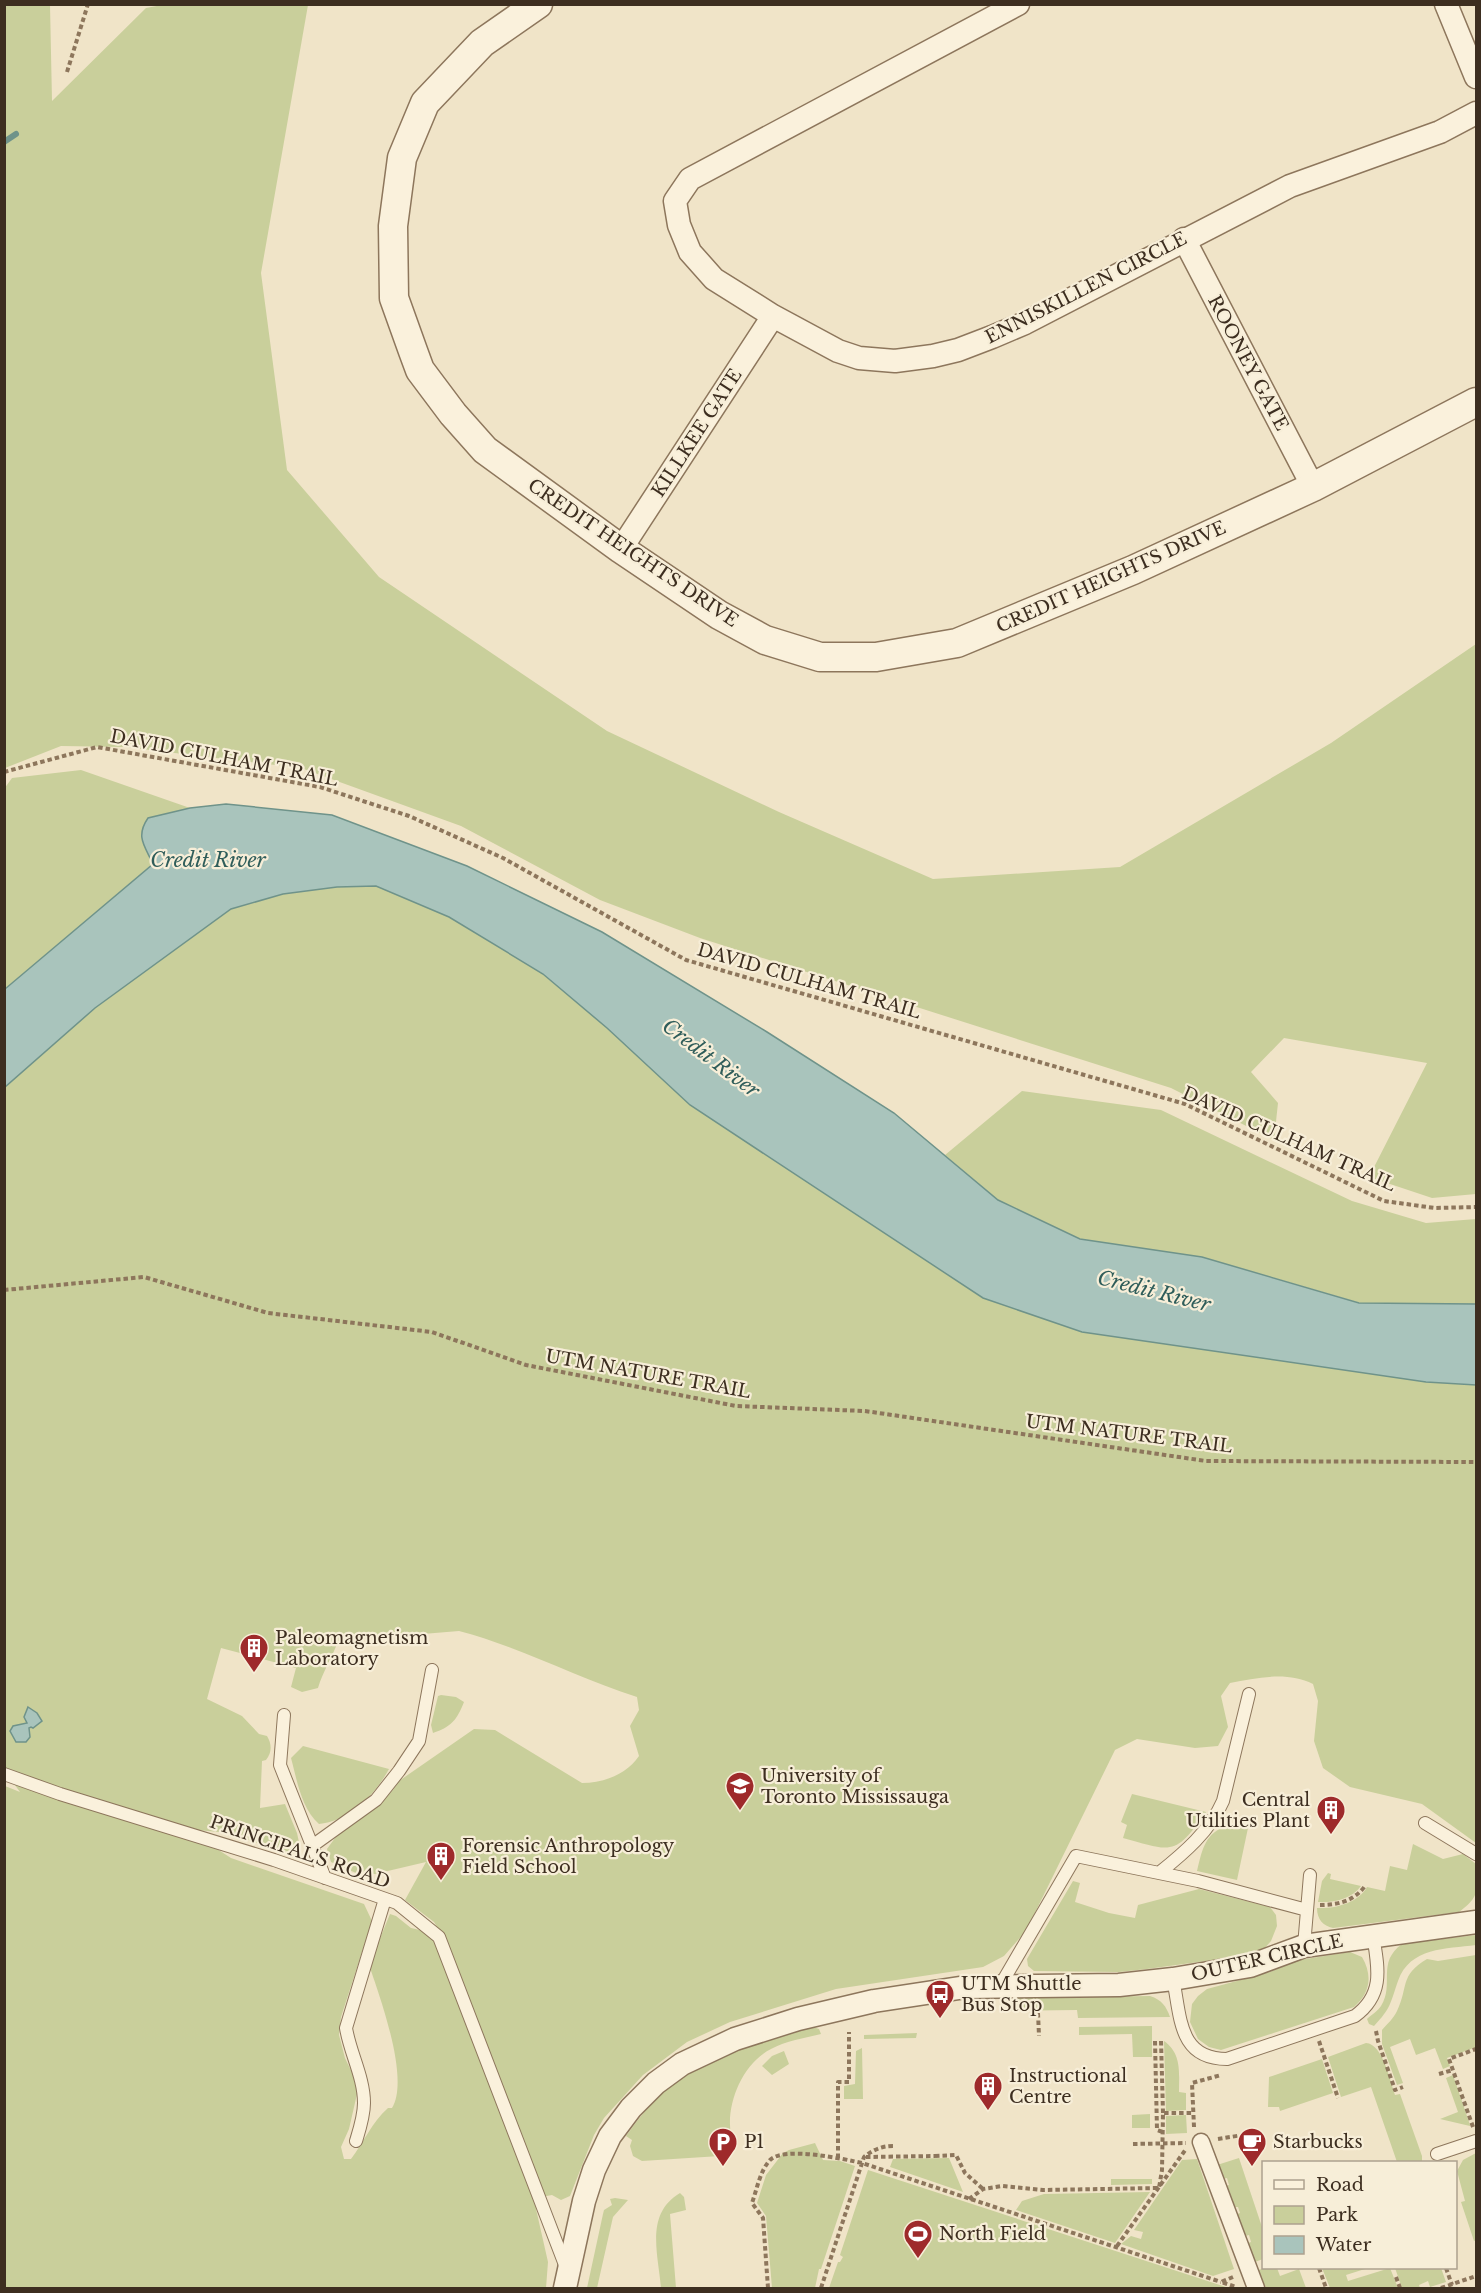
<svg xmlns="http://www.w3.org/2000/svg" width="1481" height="2293" font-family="'Libre Baskerville',serif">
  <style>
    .green { fill: #c9cf9b; fill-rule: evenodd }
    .water { fill: #a9c4bc; stroke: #6f938a; stroke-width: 1.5 }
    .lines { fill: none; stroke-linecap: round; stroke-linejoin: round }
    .stream { stroke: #6f938a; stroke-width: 6 }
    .service-casing { stroke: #8d765c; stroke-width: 14 }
    .pedestrian-casing { stroke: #8d765c; stroke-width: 19 }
    .minor-casing { stroke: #8d765c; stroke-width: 25 }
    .tertiary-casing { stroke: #8d765c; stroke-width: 31 }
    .path { stroke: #8d765c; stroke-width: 4; stroke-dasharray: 4.5 3; stroke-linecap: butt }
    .service { stroke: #faf1dc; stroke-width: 12 }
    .pedestrian { stroke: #faf1dc; stroke-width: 16 }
    .minor { stroke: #faf1dc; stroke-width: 22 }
    .tertiary { stroke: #faf1dc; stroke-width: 28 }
    .labels { text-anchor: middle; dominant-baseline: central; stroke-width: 4.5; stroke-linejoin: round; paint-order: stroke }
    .street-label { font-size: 18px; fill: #3d2e20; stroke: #f7eed8 }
    .poi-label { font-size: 18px; fill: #3d2e20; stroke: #f7eed8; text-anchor: start }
    .water-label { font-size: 20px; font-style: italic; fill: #2f5d5a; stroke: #f7eed8 }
  </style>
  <rect width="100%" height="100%" fill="#f0e4c8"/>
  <!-- green -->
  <path class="green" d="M162,5H308L261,273L287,470L379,577L607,731L779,812L933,879L1120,867L1331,743L1476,644V1194L1432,1198L1369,1177L1427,1063L1284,1038L1251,1072L1278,1103L1274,1140L1171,1088L700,938L600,900L461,826L301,768L125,747L61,746L5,768V5H50L52,101L146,8Z
    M81,770L190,808L148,818L142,841L154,863L5,989L4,789L12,778Z
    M376,886L449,917L543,974L607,1028L690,1105L1426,1382L1476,1385V1843L1422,1804L1350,1787L1323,1768L1314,1741L1318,1701L1313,1684C1287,1671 1257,1678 1230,1683L1221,1696L1228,1727L1218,1746L1195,1748L1137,1739L1115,1750L1026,1931L1004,1956L983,1967L836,1989L730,2022L687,2042L643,2075L604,2118L594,2135L570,2196L561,2200L552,2195L541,2197L536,2209L548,2262L546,2288H5V1786L20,1792L4,1770V1087L95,1008L231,909L283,894L337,887ZM459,1631C520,1647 577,1678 637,1697L639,1710L630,1726L639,1756C627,1774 604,1783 582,1783L495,1730L474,1729L399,1781C385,1805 358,1816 339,1834C334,1838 331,1844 327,1849L331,1862L356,1873L375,1874L426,1862L405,1900L434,1922L442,1935L411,1928L396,1916L390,1914L369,1965C380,1997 410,2079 392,2108H388C372,2122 364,2142 351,2159H344L341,2147L349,2129L357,2094L355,2079L345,2058L339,2035L341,2017L372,1921L364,1904L231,1858L186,1829L230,1833L291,1856L300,1847L297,1833L285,1804L260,1808L262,1761L266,1760C272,1753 272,1744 267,1736L259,1734L242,1716L207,1699L221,1648L296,1668L291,1687L302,1692L318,1688C323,1671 332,1658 338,1641Z
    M1022,1091L1161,1110L1352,1201L1426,1223L1476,1219V1304L1360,1303L1202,1257L1080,1239L998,1200L945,1155Z
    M441,1695L456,1697L464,1702C457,1720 451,1727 433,1733L431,1725L438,1696Z
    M303,1746L389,1769C375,1795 349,1821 319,1824C301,1808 297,1780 291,1758Z
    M1132,1794L1206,1812C1175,1856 1173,1852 1123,1838L1127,1825L1121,1822Z
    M1223,1827L1248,1828L1237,1880L1197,1871C1202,1851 1204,1836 1223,1827Z
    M1413,1844L1443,1859L1463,1854L1476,1864C1477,1890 1481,1896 1459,1912L1333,1928C1323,1926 1317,1919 1317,1908C1335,1909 1358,1903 1367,1887L1385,1891L1390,1866L1407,1870Z
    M1328,1873L1331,1874L1330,1879L1361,1886C1352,1899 1333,1903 1318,1902L1322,1881Z
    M1073,1881L1080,1883L1075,1902L1109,1913L1135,1918L1138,1905L1199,1889L1270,1907L1276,1915L1277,1926L1271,1941L1263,1950L1213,1960L1147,1969L1119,1972L1034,1971L1028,1966L1027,1959Z
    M1476,1935V1945C1446,1949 1410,1947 1398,1981C1390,2004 1391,2008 1374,2026L1369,2024L1367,2019C1371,2015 1378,2011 1381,2006C1395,1984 1376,1963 1402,1944Z
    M1350,1952L1362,1957C1373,1976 1370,1993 1354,2007L1221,2050L1209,2047L1198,2039L1190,2022L1192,2004L1198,1996L1207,1989L1270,1972L1299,1960Z
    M1476,1955V2047L1447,2058L1450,2066L1443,2069L1435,2048L1416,2055L1410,2039L1390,2047L1403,2083L1397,2085L1382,2044V2030C1387,2024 1394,2018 1397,2011C1409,1986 1399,1976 1427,1959L1438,1961Z
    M1150,1996C1162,2000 1166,2006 1170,2017L1078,2018L1077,2010L1007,2011L1006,1999L1010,1998Z
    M1152,2026V2057H1133L1132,2034L1079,2035V2027Z
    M813,2027L819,2029L821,2034C804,2038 786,2041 771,2049C745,2062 729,2097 730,2125C730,2133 732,2141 734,2148L720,2156L642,2161L633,2156L630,2146L632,2140L626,2136C637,2121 648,2106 662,2093C701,2056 763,2043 813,2027Z
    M917,2033L916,2038L864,2039V2035Z
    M1164,2041C1182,2054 1179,2072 1179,2092L1186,2093V2110L1166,2111Z
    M1366,2043C1383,2044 1390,2081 1395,2095L1400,2094L1422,2156V2162H1397L1371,2087L1341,2097L1328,2057Z
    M862,2048L863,2099H844V2086L855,2084L856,2051Z
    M784,2051L789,2064L772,2075L762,2066L772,2056Z
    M1322,2059L1333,2093L1280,2111L1279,2107H1268L1269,2077Z
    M1453,2075L1470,2125V2126L1440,2119L1458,2112L1446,2078Z
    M1150,2114V2128H1132V2115Z
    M1186,2115L1187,2133L1166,2134V2116Z
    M815,2143L823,2160L840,2161L855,2166L821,2269H819L815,2288H772L766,2216L757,2203L766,2175L783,2153L789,2150Z
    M1476,2153V2240L1474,2241L1461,2202L1465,2201L1457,2171L1463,2160Z
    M949,2158L963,2192L890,2167L893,2159Z
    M1239,2158L1263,2230V2259L1255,2262L1248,2243L1251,2242L1249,2235L1245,2236L1237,2214L1240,2213L1238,2207H1234L1226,2186L1229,2185L1227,2178L1223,2179L1217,2165Z
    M1197,2159L1234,2269L1213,2276L1121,2244L1131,2236L1141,2239L1143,2232L1134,2230L1182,2160Z
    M868,2170L1229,2288H829L838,2262H840L843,2257L840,2255Z
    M1152,2179V2184L1111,2185V2179Z
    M1150,2192L1115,2243L1016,2210L1022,2201L1044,2194Z
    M680,2193L684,2197L686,2210L670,2214L676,2288H661C658,2253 645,2214 680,2193Z
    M615,2198L628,2200L613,2217L597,2288H587L603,2214L604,2210L612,2205L610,2199Z
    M1266,2268H1277L1280,2276L1299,2269L1306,2288H1266L1258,2270Z
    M1322,2268H1368L1346,2275L1348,2281L1390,2268L1398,2288H1330Z
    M1395,2268H1441L1446,2282L1430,2287L1428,2281L1419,2285L1420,2288H1402Z"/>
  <!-- water -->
  <path class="water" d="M226,804L332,815L467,866L602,932L767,1032L894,1113L998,1200L1080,1239L1202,1257L1359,1303L1476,1304V1385L1426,1382L1082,1332L983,1298L690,1105L607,1028L543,974L449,917L376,886L337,887L283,894L231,909L95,1008L5,1087V989L153,864C145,846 135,837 148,818L190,808Z
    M28,1707L37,1713L42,1721L33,1728L31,1727L29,1728L30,1737L26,1742H16L10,1731L13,1726L27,1723L24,1717Z"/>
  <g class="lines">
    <!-- stream -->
    <path class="stream" d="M4,142L16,134"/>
    <!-- service casing -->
    <g class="service-casing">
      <path id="service" d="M284,1715L280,1765L325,1878
        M4,1774L60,1794L274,1860L397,1903L439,1937L567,2270
        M1425,1823L1476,1854
        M312,1846L376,1800L399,1771L419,1741L432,1670
        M1159,1873C1184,1853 1210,1831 1223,1801L1249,1694
        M1304,1946L1310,1875
        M1173,1979C1181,2017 1178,2059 1227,2059L1355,2016C1385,1994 1378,1967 1373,1935
        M1000,1986L1076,1856L1198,1881L1307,1910
        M356,2141C360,2128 364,2116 364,2103C364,2077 350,2053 346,2028L385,1899
        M1437,2154L1476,2141"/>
    </g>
    <!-- pedestrian casing -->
    <g class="pedestrian-casing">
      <path id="pedestrian" d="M1201,2142L1256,2288"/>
    </g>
    <!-- minor casing -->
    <g class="minor-casing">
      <path id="minor" d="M1018,4L690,179L675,201L679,225L690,252L714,279L773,316L838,351L859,358L895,361L933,356L958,350L992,337L1025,323L1290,186L1440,132L1476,113
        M1446,4L1476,77
        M1184,239L1313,487
        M621,549L773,316
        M565,2288L584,2201L594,2170L610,2136L631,2108L656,2083L682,2064L735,2039L798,2019L874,2001L966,1987L1119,1985L1173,1979L1250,1966L1304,1946L1476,1922"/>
    </g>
    <!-- tertiary casing -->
    <g class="tertiary-casing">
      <path id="tertiary" d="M538,4L482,43L425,103L402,158L393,226L394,298L413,351L420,370L453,414L485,450L621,549L719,615L765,640L820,657H876L957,643L1133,570L1313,487L1476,402"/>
    </g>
    <!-- path -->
    <path class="path" d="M67,72L88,4
      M4,772L97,747L320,787L409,816L503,858L686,960L1185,1104L1384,1201L1435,1208L1476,1207
      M4,1290L144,1277L268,1313L432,1332L526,1365L736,1406L865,1411L1206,1461L1476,1462
      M1320,1905C1338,1905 1354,1901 1365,1886
      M1038,2013L1039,2036
      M1376,2031L1378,2041L1395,2090L1403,2087
      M1155,2041L1157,2130L1163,2132
      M1161,2041L1163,2113
      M1319,2041L1338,2098
      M1439,2074L1453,2070
      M1194,2127L1192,2083L1221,2075
      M1473,2127L1449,2059L1476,2049
      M1218,2139L1249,2134L1259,2135L1261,2138
      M1133,2144L1186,2143
      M935,2156L956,2155L965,2173L983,2189
      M866,2157L935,2156
      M838,2158V2082H849V2032
      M969,2199L983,2189L1002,2186L1043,2190L1159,2188L1162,2170L1163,2113H1193
      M1117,2246L1186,2149
      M1319,2268L1326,2288
      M1446,2268L1452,2285
      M1233,2277L1221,2282L1236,2287
      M1396,2277L1400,2288
      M768,2288L763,2218L752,2203C757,2189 760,2171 770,2160C784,2146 844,2159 862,2163L1221,2282
      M821,2288L864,2157C873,2150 881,2146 893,2146
      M1441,2288L1476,2276"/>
    <!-- service -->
    <use href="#service" class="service"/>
    <!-- pedestrian -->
    <use href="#pedestrian" class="pedestrian"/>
    <!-- minor -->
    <use href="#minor" class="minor"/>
    <!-- tertiary -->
    <use href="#tertiary" class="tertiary"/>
  </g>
  <!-- icons -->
  <defs>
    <g id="building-pin" transform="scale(1.5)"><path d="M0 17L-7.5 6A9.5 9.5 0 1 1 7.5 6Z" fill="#9e2a2b" stroke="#f7eed8"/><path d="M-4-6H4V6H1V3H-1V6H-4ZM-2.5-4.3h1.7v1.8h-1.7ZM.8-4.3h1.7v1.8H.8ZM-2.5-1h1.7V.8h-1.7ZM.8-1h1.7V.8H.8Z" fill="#fff"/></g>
    <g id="university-pin" transform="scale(1.5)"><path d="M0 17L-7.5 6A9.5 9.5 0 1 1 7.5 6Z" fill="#9e2a2b" stroke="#f7eed8"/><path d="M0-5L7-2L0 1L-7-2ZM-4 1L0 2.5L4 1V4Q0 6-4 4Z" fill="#fff"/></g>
    <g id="bus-pin" transform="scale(1.5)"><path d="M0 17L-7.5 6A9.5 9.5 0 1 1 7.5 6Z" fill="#9e2a2b" stroke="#f7eed8"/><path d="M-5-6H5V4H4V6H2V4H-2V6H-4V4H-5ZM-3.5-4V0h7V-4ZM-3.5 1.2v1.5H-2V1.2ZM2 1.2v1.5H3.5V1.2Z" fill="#fff"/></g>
    <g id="parking-pin" transform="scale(1.5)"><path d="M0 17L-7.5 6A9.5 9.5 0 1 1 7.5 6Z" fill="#9e2a2b" stroke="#f7eed8"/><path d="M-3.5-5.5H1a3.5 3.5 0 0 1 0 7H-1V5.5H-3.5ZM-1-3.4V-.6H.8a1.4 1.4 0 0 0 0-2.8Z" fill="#fff"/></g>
    <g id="cafe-pin" transform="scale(1.5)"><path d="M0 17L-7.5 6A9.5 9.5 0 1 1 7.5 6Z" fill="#9e2a2b" stroke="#f7eed8"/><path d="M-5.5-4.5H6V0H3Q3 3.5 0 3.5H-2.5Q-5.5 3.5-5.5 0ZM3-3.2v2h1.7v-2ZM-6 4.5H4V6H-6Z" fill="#fff"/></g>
    <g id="stadium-pin" transform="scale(1.5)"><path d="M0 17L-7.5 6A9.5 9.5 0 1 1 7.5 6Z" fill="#9e2a2b" stroke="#f7eed8"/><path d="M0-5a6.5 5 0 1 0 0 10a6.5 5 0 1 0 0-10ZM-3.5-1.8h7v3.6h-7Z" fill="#fff"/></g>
  </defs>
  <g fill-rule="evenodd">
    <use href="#building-pin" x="254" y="1648"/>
    <use href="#university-pin" x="740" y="1786"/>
    <use href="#building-pin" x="1331" y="1810"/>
    <use href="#building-pin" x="441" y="1856"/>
    <use href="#bus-pin" x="940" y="1994"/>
    <use href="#building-pin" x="988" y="2086"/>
    <use href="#parking-pin" x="723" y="2142"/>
    <use href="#cafe-pin" x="1252" y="2142"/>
    <use href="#stadium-pin" x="918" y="2234"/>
  </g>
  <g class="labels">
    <!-- street labels -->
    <g class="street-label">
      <text transform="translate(1086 288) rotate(-27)">ENNISKILLEN CIRCLE</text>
      <text transform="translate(1248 363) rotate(62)">ROONEY GATE</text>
      <text transform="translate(697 433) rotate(-57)">KILLKEE GATE</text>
      <text transform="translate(633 553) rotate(34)">CREDIT HEIGHTS DRIVE</text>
      <text transform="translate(1111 577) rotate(-24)">CREDIT HEIGHTS DRIVE</text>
      <text transform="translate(224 758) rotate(11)">DAVID CULHAM TRAIL</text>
      <text transform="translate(809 981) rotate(16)">DAVID CULHAM TRAIL</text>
      <text transform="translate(1289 1139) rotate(24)">DAVID CULHAM TRAIL</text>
      <text transform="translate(648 1374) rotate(10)">UTM NATURE TRAIL</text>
      <text transform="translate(1129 1434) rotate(7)">UTM NATURE TRAIL</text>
      <text transform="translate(300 1852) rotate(19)">PRINCIPAL'S ROAD</text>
      <text transform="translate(1267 1958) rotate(-13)">OUTER CIRCLE</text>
    </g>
    <!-- poi labels -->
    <g class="poi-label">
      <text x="275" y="1638">Paleomagnetism<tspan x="275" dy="21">Laboratory</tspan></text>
      <text x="761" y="1776">University of<tspan x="761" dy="21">Toronto Mississauga</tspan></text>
      <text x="1310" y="1800" text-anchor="end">Central<tspan x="1310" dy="21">Utilities Plant</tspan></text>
      <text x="462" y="1846">Forensic Anthropology<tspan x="462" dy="21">Field School</tspan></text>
      <text x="961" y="1984">UTM Shuttle<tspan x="961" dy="21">Bus Stop</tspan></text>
      <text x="1009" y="2076">Instructional<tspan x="1009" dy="21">Centre</tspan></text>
      <text x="744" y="2142">P1</text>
      <text x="1273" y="2142">Starbucks</text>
      <text x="939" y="2234">North Field</text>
    </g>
    <!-- water labels -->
    <g class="water-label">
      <text x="208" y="860">Credit River</text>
      <text transform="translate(711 1058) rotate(37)">Credit River</text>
      <text transform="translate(1154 1291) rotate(14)">Credit River</text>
    </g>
  </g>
  <!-- border -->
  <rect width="1481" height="2293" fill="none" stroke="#3d2e20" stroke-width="12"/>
  <!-- legend -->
  <rect x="1262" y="2161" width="195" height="108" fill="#f7eed8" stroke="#ada18e" stroke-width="1.5"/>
  <rect x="1274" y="2180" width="30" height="9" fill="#faf1dc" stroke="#ada18e" stroke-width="1.5"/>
  <text x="1316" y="2191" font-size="18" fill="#3d2e20">Road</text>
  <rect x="1274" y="2206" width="30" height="18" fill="#c9cf9b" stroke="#ada18e" stroke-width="1.5"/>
  <text x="1316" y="2221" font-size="18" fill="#3d2e20">Park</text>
  <rect x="1274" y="2236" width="30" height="18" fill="#a9c4bc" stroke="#ada18e" stroke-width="1.5"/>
  <text x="1316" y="2251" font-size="18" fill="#3d2e20">Water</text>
</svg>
